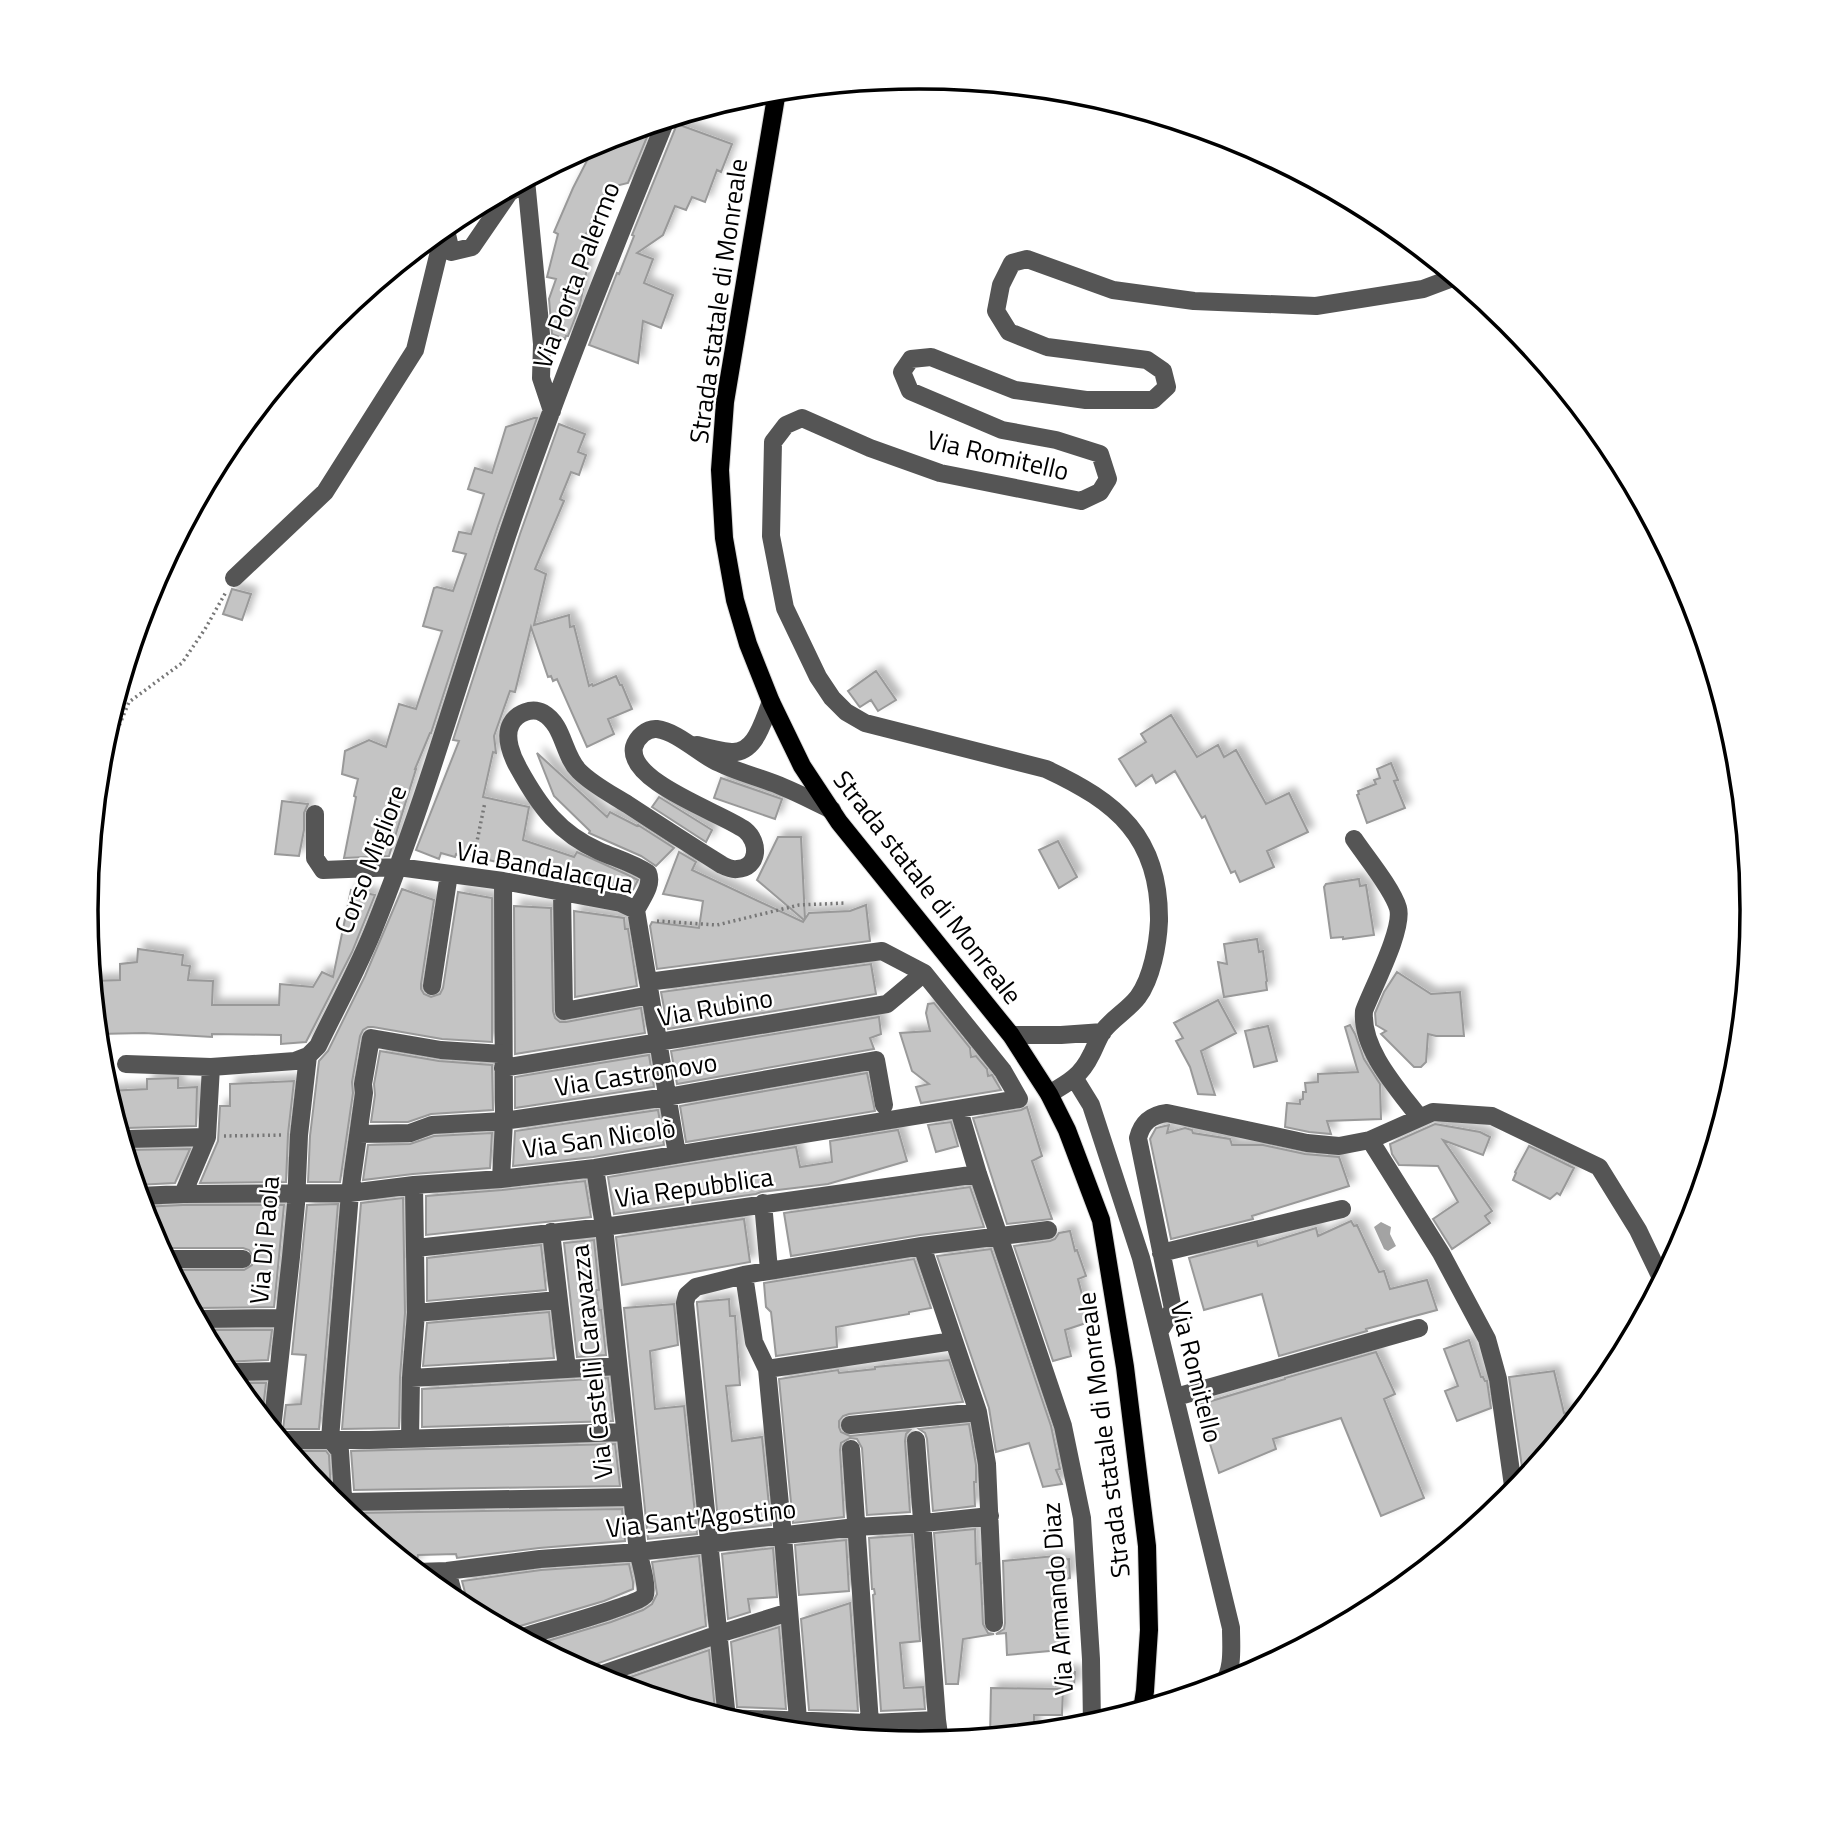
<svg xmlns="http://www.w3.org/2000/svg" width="1838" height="1821" font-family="'Titillium Web',sans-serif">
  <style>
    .water { fill: #a3a3a3 }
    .building { fill: #c4c4c4; stroke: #999; stroke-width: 2; filter: url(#shadow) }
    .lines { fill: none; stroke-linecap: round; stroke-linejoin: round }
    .major-casing { stroke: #dbdbdb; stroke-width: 20 }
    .path { stroke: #777; stroke-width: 3.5; stroke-dasharray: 2 3.5; stroke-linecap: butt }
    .minor { stroke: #555; stroke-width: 18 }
    .major { stroke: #000; stroke-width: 18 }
    .labels { text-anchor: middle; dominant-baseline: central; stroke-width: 5; stroke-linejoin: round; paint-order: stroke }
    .street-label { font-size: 26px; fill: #000; stroke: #fff }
    .rim { fill: none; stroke: #000; stroke-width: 3.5 }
  </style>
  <defs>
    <filter id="shadow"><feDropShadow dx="6" dy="-6" stdDeviation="3.5" flood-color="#0004"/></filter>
  </defs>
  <rect width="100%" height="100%" fill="#fff"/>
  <!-- water -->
  <path class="water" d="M1381,1222L1391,1227L1390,1234L1396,1246L1388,1251L1384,1249L1374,1227Z"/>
  <!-- building -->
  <path class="building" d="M677,124L732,144L721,172L717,170L705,202L692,197L686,210L675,206L663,235L637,253L653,259L644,283L673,295L661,328L643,321L638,363L589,345L617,273L619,274L634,236L632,235Z
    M652,125L628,183L607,188L586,234L592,239L586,262L588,263L580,305L568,336H566L565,339L552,334L549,299L556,279L547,277L558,234L554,232L573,188L596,143Z
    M534,418H537L498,526L431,733H430L415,769H416L389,856L344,858L356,797L354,796L358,779L342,774L345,751L369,740L386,747L399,704L416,709L442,631L423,626L434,588L437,587L453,591L466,554L453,551L459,532L471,534L484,494L468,489L475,468L492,473L506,427Z
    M559,424L585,434L578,452L586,455L579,475L571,472L560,499L564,501L535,569L546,574L534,625L569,615L570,627L574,626L589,686L592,684L593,686L616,676L620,685H622L632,709L608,719L614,734L587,747L557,679L553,681L551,676L548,677L531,627L515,692L510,691L494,736L496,753L493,752L483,797L529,807L523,840L574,857L577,852L626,874L638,880L633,890L527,870L462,853L461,856L456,854L455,857L441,853L439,859L416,850L459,741L453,740L520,534Z
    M232,589L251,594L242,620L223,614Z
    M876,671L896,700L878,711L871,700L860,707L859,706L848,691Z
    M1171,715L1197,757L1218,745L1224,757L1236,750L1266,804L1289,793L1308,832L1267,851L1274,867L1240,882L1235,871L1231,873L1205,816L1202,818L1175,771L1156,783L1152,775L1136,786L1119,759L1146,742L1141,734Z
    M537,753L607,817L610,812L637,826L638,825L674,848L656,866L641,856L589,833L590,831L554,796Z
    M1391,763L1398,780L1394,781L1405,808L1367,823L1357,795L1359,794L1358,791L1376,784L1374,780L1380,778L1377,769Z
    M721,778L782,799L775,819L714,798Z
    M659,797L712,830L706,842L652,807Z
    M282,801L308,804L304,813V830L299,856L275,854Z
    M778,837H801L805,919L809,913L850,911L866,905L870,941L657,969L650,926L652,922L699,928L703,901L663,894L679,852L696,862L692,870L803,922L804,920L757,880Z
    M1058,841L1077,877L1059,888L1039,850Z
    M1359,879L1360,886L1366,885L1374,935L1343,939V937L1331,938L1324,887L1326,884Z
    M402,889L434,900L421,984V989L424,994L431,997L440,994L443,988L458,892L492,898V1042L442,1039L373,1027H368L363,1030L360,1036L352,1082L353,1093L340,1182H308L310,1136L319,1061L328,1051L365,976Z
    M351,890L375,895L352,952L306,1042L281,1044V1035L212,1034V1037L144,1033L98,1034L92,981L120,980V964L137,962L138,949L183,955L182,965L190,966L188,980L213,981L212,1005H279L280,984L313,987L322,972L333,977Z
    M514,906L551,908L553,1011L555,1018L560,1022H566L641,1008L645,1033L515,1054Z
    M574,911L624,918L625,929H628L637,986L575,997Z
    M1257,939L1259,952L1263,951L1267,981L1266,982L1267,990L1224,997L1218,962L1227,964L1224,944Z
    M871,964L876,994L668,1029L661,992Z
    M1397,972L1431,994L1460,992L1464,1036H1436L1428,1034L1426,1062L1421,1067H1414L1381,1034L1386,1031L1376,1025L1375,1013L1384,992Z
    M1218,1000L1236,1033L1201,1051L1215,1095L1198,1094L1190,1067L1176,1041L1183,1038L1174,1023Z
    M934,1003L970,1048L971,1057L976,1056L987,1069L988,1076L992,1075L1001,1090L921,1103L916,1087L929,1084L912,1071L900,1033L930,1031L926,1013L928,1004Z
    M879,1017L881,1034L870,1038L874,1049L677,1084L671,1051Z
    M1350,1025L1355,1034L1364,1059L1380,1084L1381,1119L1327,1121L1331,1134L1309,1132L1285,1127L1287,1103L1300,1104V1100L1303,1099V1092H1306L1305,1083L1318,1082V1074L1358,1072L1345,1027Z
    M1268,1026L1277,1061L1254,1067L1245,1031Z
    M380,1051L439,1061L492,1065L493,1110L431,1114L408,1122H371L375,1095L374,1084Z
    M649,1055L654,1087L515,1108V1077Z
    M867,1073L875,1111L686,1142L680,1106Z
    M178,1078V1088L197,1087L196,1126L126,1128L119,1130L107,1091L147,1089V1079Z
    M294,1081L288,1134L286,1182L200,1183L218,1141L220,1106H230V1084Z
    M1027,1107L1042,1156L1032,1161L1052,1219L1007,1224L973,1118L1021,1110Z
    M658,1110L664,1145L593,1157L513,1166L515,1131Z
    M951,1122L958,1146L936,1152L928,1125Z
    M1435,1124L1480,1132L1490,1137L1483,1155L1443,1140L1492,1211L1485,1216L1490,1223L1452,1249L1433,1219L1458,1202L1438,1166L1399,1165L1392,1154L1390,1144Z
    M1169,1125L1167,1133L1185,1128L1192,1130L1193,1133L1230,1139L1232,1145H1263L1305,1154L1339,1157L1349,1186L1252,1216L1253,1219L1171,1239L1150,1139L1156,1128Z
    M898,1130L907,1161L828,1184L761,1192L756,1194L614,1214L608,1177L796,1147L800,1167L832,1162L830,1141Z
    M492,1133L490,1168L413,1174L363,1180L368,1145L410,1144L434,1136Z
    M1529,1146L1574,1168L1560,1195L1557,1193L1550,1199L1513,1180L1516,1173L1515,1172Z
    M190,1149L175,1183L136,1185L125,1150Z
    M585,1181L591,1217L426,1235V1196L502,1190Z
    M970,1187L984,1227L920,1235L791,1256L784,1213Z
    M403,1198L405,1313L400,1377L399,1428L342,1429L361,1203Z
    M338,1204L319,1429H283L286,1405L301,1404L306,1355L292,1354L307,1205Z
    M183,1205H284L274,1307L197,1308L192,1309L171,1270H244L252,1265L254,1258L249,1250L243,1248H165L159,1249L149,1229L142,1207Z
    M744,1219L750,1262L622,1285L616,1237Z
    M1351,1221L1354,1226L1357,1225L1379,1272L1384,1271L1390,1289L1427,1280L1437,1310L1366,1329L1367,1331L1279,1356L1262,1294L1204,1310L1189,1258L1257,1241L1258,1246L1316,1228L1318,1236Z
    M1070,1231L1075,1251L1077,1250L1086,1276L1078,1279L1089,1322L1065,1330L1071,1356L1053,1361L1014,1246L1050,1241L1055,1239L1059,1233Z
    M594,1240L599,1290H596L599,1310H601L606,1355L577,1357L564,1243Z
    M541,1245L546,1290L427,1301V1258Z
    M991,1249L1051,1426L1060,1469L1056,1470L1062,1484L1043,1487L1029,1443L996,1452L989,1408L937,1256Z
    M914,1259L931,1308L909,1312V1314L836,1327L837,1347L776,1356L771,1312L766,1307L764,1283Z
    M729,1299L730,1316H735L740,1385L726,1386L732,1441L762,1437L771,1525L719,1531L697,1304V1302Z
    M674,1304L678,1345L650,1351L655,1409L684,1406L697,1534L648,1539L624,1308Z
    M549,1312L554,1358L423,1366L427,1323Z
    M203,1330H272L268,1360L220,1362Z
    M1469,1340L1481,1377H1483L1485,1381H1487L1491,1408L1457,1421L1445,1391L1458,1386L1444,1349Z
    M1376,1352L1395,1394L1384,1399L1424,1498L1381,1516L1341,1418L1273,1439L1276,1449L1219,1473L1198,1405L1285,1379V1378Z
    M949,1360L963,1402L849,1414L843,1416L839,1421V1427L841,1432L850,1436L910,1430L906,1434L905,1441L910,1512L867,1515L862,1448L857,1439L850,1438L841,1443L840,1450L844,1517L793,1523L779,1379L838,1370L839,1373L875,1369V1367Z
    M1554,1371L1564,1413L1583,1409L1524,1481L1509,1377Z
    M608,1378L613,1421L422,1427V1389Z
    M234,1383H266L262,1417L243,1394Z
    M969,1424L976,1465V1482H974L975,1506L933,1511L927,1439L925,1433L919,1429Z
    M615,1444L620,1486L354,1490L351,1451Z
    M290,1451H326L329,1455L331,1494H325Z
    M622,1509L625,1541L539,1548L457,1558L456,1554L418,1555L417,1561L409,1565L353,1518L355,1513Z
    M975,1529L976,1564L980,1563L983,1624L988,1633L994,1634L963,1639L958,1684H946L934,1533Z
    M912,1535L920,1641L900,1643L904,1688L923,1687L925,1709L881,1711L873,1595L875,1594L874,1589H872L869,1538Z
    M846,1540L849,1591L799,1595L795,1545Z
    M773,1548L777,1597L748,1599L750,1612L728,1619L722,1554Z
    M699,1556L706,1626L590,1666L584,1672L534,1645L611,1622L643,1610L652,1604L657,1594L652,1562Z
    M1055,1556V1560L1069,1559L1070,1578L1056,1581L1060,1650L1007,1655L1006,1633L996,1634L1004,1629L1005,1623L1003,1561Z
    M629,1564L633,1582V1589L604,1601L517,1627L510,1633L466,1609L467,1600L462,1581L541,1570Z
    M850,1603L858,1711L809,1710L801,1619Z
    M779,1627L786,1709L737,1707L731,1642Z
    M709,1650L715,1710L712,1714L610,1684Z
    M1058,1671L1075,1672L1074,1687L1056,1686Z
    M991,1688L1063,1689L1062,1715H1034V1733L990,1737Z
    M927,1732L929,1743L919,1744L884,1741L883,1734Z"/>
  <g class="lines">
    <!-- major casing -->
    <g class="major-casing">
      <path id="major" d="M777,91L725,402L720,470L724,538L735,600L748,644L771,702L802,766L839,822L1011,1035L1049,1094L1067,1130L1101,1220L1125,1367L1147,1546L1149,1630L1145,1691L1142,1710"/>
    </g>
    <!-- path -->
    <path class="path" d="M101,751L112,743L129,702L182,663L205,629L226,592
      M473,861L485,802
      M657,921L717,925L799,905L846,903
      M224,1136L283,1135"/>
    <!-- minor -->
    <path class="minor" d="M526,180L542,344L541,378L552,411
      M446,230L451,252L472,247L509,193L525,181
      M234,578L325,492L415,350L445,227
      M697,745C708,748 720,751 731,752C756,754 763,720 771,702
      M315,814V858L323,870L398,867L503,881L621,903L636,910
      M1354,839C1366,857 1392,888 1398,908C1404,929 1372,989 1364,1011C1361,1049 1397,1088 1419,1117
      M562,892L564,1011L650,995
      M636,910C642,898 653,885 648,873C633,863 615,858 599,851C559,833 540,807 519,769C512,757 504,737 511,724C517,713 532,707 543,713C564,725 563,755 579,771C593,785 611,794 627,804C659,825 690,845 722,865C726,867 732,870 737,869C759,868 760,842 745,830C722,813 627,782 634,747C637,737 647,728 657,729C675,731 697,751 713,760C735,772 760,777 783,787C800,794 815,802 832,810
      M636,910L677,1154
      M432,986L449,874
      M1011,1035H1061L1103,1032
      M126,1064L211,1067
      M503,1068L887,1004L924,973
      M1075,1079L1091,1105L1141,1258L1231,1628C1231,1647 1234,1669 1222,1685
      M1049,1094C1068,1083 1081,1076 1091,1055C1095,1048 1098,1038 1103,1031C1113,1018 1128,1010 1138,997C1152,978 1158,944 1159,921C1160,837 1117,802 1046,769L865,723L846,712L832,698L818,677L785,608L771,536L773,442L786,425L802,418L870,448L940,473L1081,501L1100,492L1108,479L1100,454L1056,440L1002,430L910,391L902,372L911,359L931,357L1015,390L1086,400H1153L1167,387L1163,371L1147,360L1047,347L1009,332L996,311L1001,285L1012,263L1027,259L1113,290L1194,301L1316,306L1423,289L1455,277
      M959,1110L978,1174L1063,1426L1082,1518L1091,1659L1092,1725
      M359,1134L410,1133L432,1125L504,1121L667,1097L876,1060L884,1105
      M126,1139L207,1137
      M1370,1140L1441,1253L1487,1339L1498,1379L1514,1493
      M501,1179L504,1121L503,881
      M183,1194L350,1193L414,1185L501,1179L595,1168L1019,1099L1003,1071L924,973L882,951L648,982
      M139,1196L183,1194L207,1137L211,1067L295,1061L308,1056L318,1046C337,1006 359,967 375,926C427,797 464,662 509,530C556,392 611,256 666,120
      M763,1203L769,1270
      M551,1232L567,1369
      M922,1246L978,1412L987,1464L994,1623
      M416,1248L604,1227L978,1174
      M1161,1253L1342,1209
      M165,1259H243
      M744,1275L754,1342L767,1369L783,1536L799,1732
      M416,1313L558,1300
      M197,1319L283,1318
      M1159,1332L1173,1309L1138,1138C1142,1122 1151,1115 1167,1113L1307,1143L1339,1146L1370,1140L1433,1112L1492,1116L1599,1167L1638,1230L1662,1280
      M767,1369L953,1341
      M225,1372L278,1371
      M411,1378L618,1366
      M1176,1397L1419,1328
      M850,1425L978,1412
      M272,1429L291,1257L296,1204L299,1135L308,1056
      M410,1439L411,1378L416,1313L414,1185
      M281,1440H369L625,1432
      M916,1440L937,1720L940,1742
      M851,1449L870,1723
      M343,1502L632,1497
      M344,1512L340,1451L330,1439L350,1193L364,1093L363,1084L371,1038L441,1050L503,1054
      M447,1571L456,1603
      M417,1572L447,1571L540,1559L638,1552L856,1527L924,1523L990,1516
      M520,1638C537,1632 639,1605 645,1595C648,1589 640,1559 638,1552L604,1227L595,1168
      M594,1677L719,1634L789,1612
      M722,1718L870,1723L937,1720
      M727,1719L685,1303L687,1295L696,1287L744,1275L922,1246L1048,1230"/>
    <!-- major -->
    <use href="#major" class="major"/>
  </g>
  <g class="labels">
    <!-- street labels -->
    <g class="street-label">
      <text transform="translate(576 275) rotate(-69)">Via Porta Palermo</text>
      <text transform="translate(718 301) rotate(-82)">Strada statale di Monreale</text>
      <text transform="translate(998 455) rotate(13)">Via Romitello</text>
      <text transform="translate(370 859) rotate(-69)">Corso Migliore</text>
      <text transform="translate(545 867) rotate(11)">Via Bandalacqua</text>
      <text transform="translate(928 887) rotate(52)">Strada statale di Monreale</text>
      <text transform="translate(715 1007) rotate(-10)">Via Rubino</text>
      <text transform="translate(636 1074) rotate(-9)">Via Castronovo</text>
      <text transform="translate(599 1138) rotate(-8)">Via San Nicolò</text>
      <text transform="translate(694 1187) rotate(-8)">Via Repubblica</text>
      <text transform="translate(264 1240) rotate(-85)">Via Di Paola</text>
      <text transform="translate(591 1362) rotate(-96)">Via Castelli Caravazza</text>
      <text transform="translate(1197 1372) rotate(76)">Via Romitello</text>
      <text transform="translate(1103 1435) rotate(-97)">Strada statale di Monreale</text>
      <text transform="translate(701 1518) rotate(-6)">Via Sant'Agostino</text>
      <text transform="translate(1057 1599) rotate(-94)">Via Armando Diaz</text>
    </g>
  </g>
  <!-- crop -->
  <path d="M0 0H1838V1821H0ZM98 910a821 821 0 1 1 1642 0a821 821 0 1 1-1642 0Z" fill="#fff" fill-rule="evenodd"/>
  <path class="rim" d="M98 910a821 821 0 1 1 1642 0a821 821 0 1 1-1642 0Z"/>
</svg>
